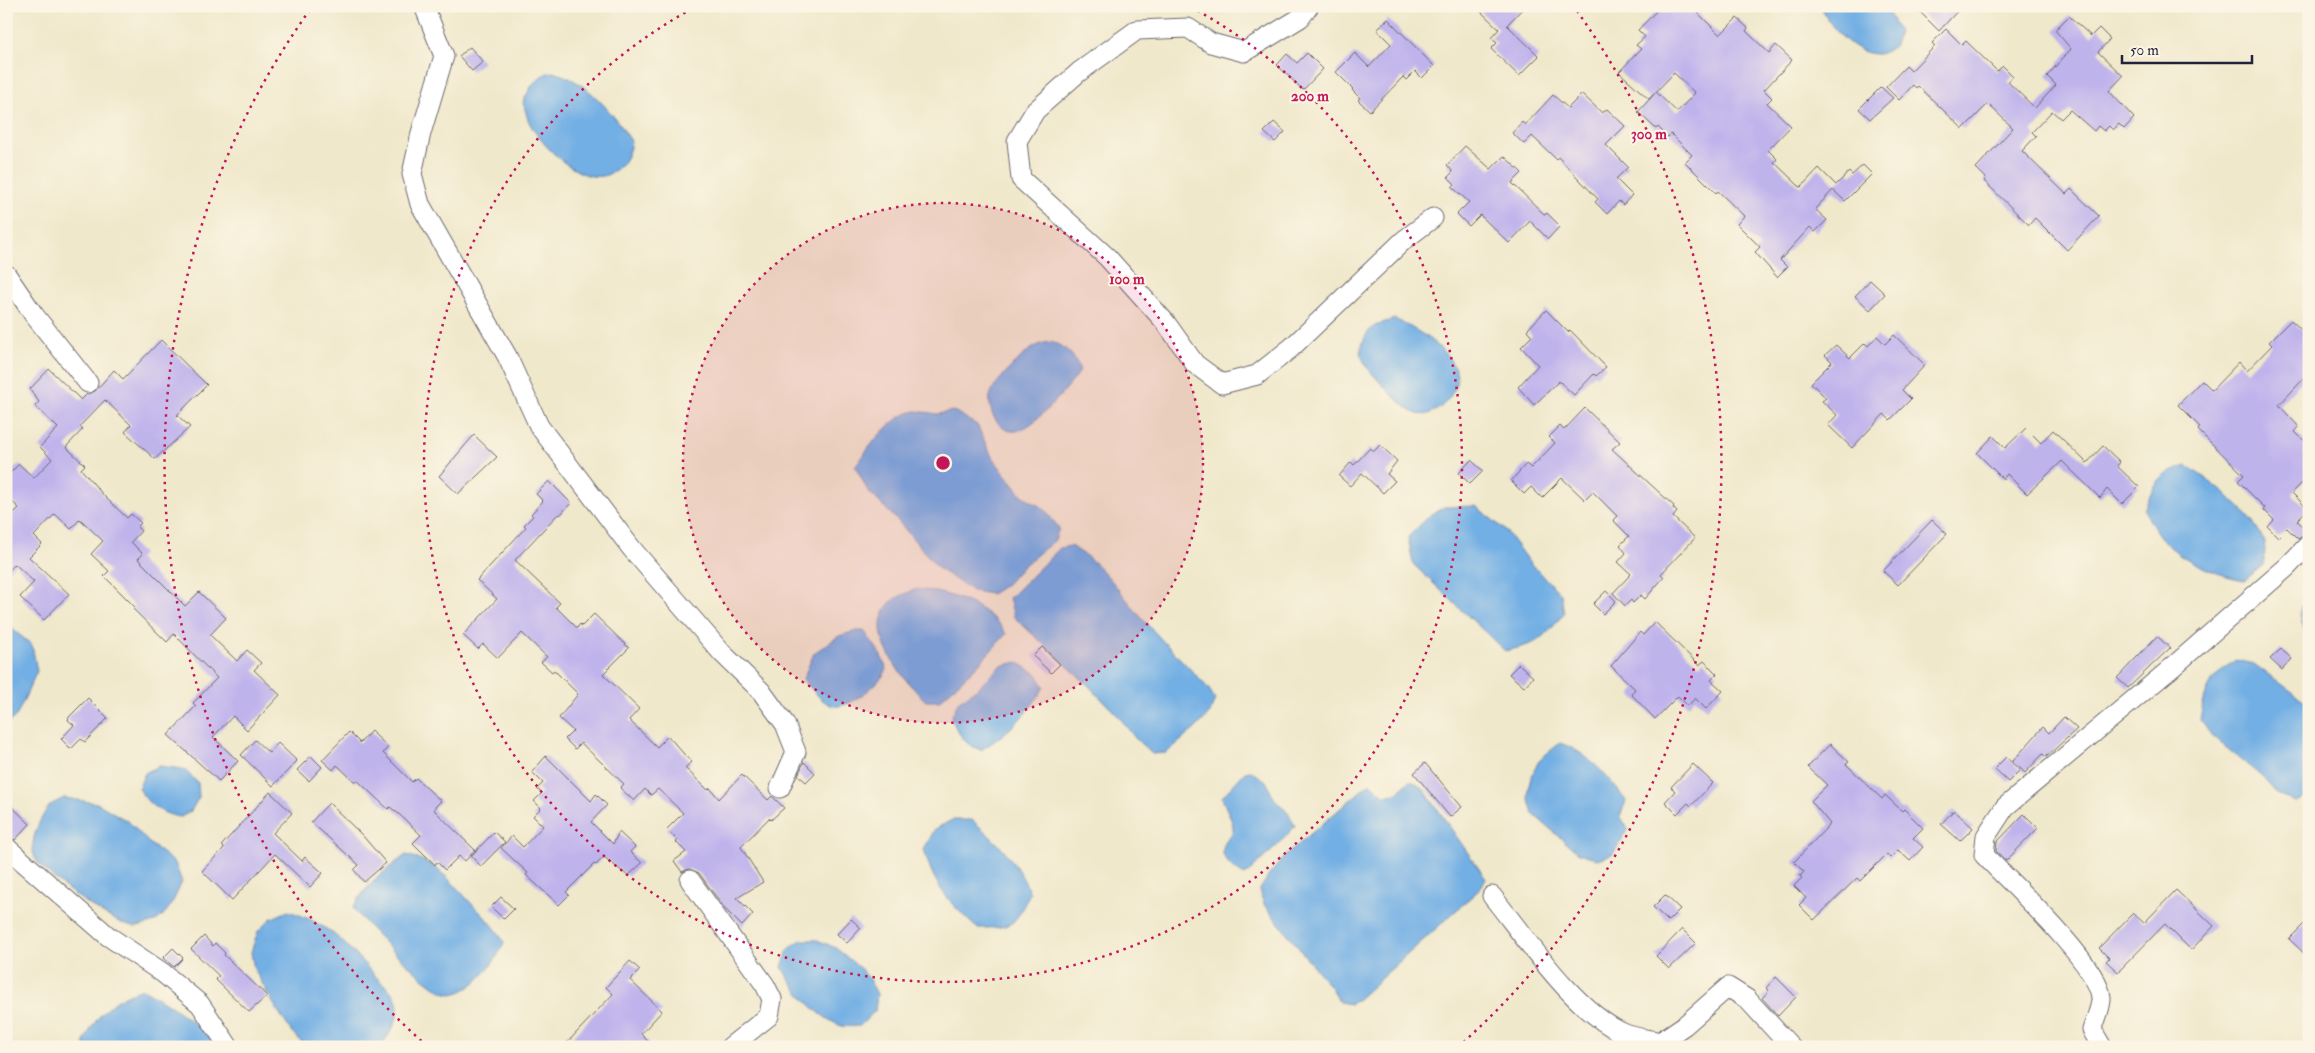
<svg xmlns="http://www.w3.org/2000/svg" width="2315" height="1053" font-family="'IM FELL Double Pica',serif">
  <style>
    .water { fill: #72afe4; stroke: #4a6890 }
    .building { fill: #bfb3ec }
    .lines { fill: none; stroke-linecap: round; stroke-linejoin: round }
    .street-casing { stroke: #6a676d; stroke-width: 21 }
    .street { stroke: #fff; stroke-width: 19 }
    .ring { fill: none; stroke: #c2185b; stroke-width: 2.5; stroke-dasharray: 2.5 5 }
    .centre { fill: #c2185b; stroke: #fcf5e5; stroke-width: 2.5 }
    .ring-label { font-size: 15px; text-anchor: middle; font-weight: bold; fill: #c2185b; stroke: #fcf5e5; stroke-width: 4; stroke-linejoin: round; paint-order: stroke }
  </style>
  <rect width="100%" height="100%" fill="#fcf5e5"/>
  <filter id="ink" filterUnits="userSpaceOnUse"><feTurbulence type="fractalNoise" baseFrequency=".02" numOctaves="2"/><feDisplacementMap in="SourceGraphic" scale="10" xChannelSelector="R" yChannelSelector="G"/><feConvolveMatrix kernelMatrix="1 2 1 2 8 2 1 2 1" color-interpolation-filters="sRGB"/></filter>
  <filter id="wash" filterUnits="userSpaceOnUse"><feTurbulence type="fractalNoise" baseFrequency=".0096" numOctaves="4" result="noise"/><feDisplacementMap in="SourceGraphic" scale="20" xChannelSelector="R" yChannelSelector="G"/><feGaussianBlur stdDeviation="1.12" result="paint"/><feColorMatrix in="noise" values="0 0 0 0 0 0 0 0 0 0 0 0 0 0 0 0 0 1.4 0 .05"/><feComposite in="paint" operator="in"/></filter>
  <g filter="url(#wash)">
    <rect width="100%" height="100%" fill="#f0e8cb"/>
    <!-- water -->
    <path class="water" d="M1821,6H1885L1899,32L1895,45C1890,49 1884,53 1878,54C1854,55 1828,26 1821,6Z
      M552,72C586,79 613,113 631,141C629,156 623,167 609,174C582,187 543,147 530,124C527,118 525,109 523,102C530,88 536,75 552,72Z
      M1395,319C1418,331 1444,344 1455,369C1464,388 1437,420 1417,414C1405,410 1375,378 1367,367C1364,363 1362,357 1360,353C1366,328 1371,326 1395,319Z
      M1051,342C1065,346 1076,356 1080,371C1071,385 1036,425 1020,430C1002,437 987,413 990,396C993,385 1005,374 1013,365C1024,354 1035,343 1051,342Z
      M916,411L938,414L954,411L977,425L992,457L1005,474L1022,495L1044,509L1059,528L1055,540L1023,566L1008,583L991,594L973,591L939,569L898,521L868,491L855,466C870,447 890,415 916,411Z
      M2187,466C2211,481 2263,519 2265,549C2265,554 2264,560 2263,565L2245,580C2217,576 2175,558 2158,534C2153,527 2149,518 2144,510C2154,485 2160,473 2187,466Z
      M1476,506L1506,531L1528,561L1561,594L1564,613C1542,641 1540,643 1505,651L1413,564L1408,537L1429,516L1444,507Z
      M1070,546C1103,562 1123,598 1147,624C1167,646 1188,666 1208,688L1215,699L1210,713L1196,728L1166,753L1152,754L1135,738L1120,718L1086,683L1014,617L1009,598L1060,548Z
      M916,589C949,592 989,605 1006,634L977,666L939,701H926C903,680 861,630 892,601C898,596 909,592 916,589Z
      M2309,589V638C2298,621 2299,607 2309,589Z
      M6,624L32,645L37,671L17,715L6,725Z
      M856,631H864L878,650L887,669C882,682 850,708 835,706C822,704 811,688 803,679L814,653L839,636Z
      M2237,660L2254,664L2309,704V796L2296,802L2279,796L2261,776L2212,736L2200,720C2205,690 2210,675 2237,660Z
      M1017,662L1037,674L1044,687C1029,713 1007,734 981,750C964,745 959,734 951,718L958,702L979,687L1000,666Z
      M1560,743C1589,753 1608,777 1626,801L1620,816L1628,829L1613,854L1597,859L1577,852L1533,814L1528,797L1530,780L1539,760Z
      M159,766L184,769L198,783L199,797L191,811L181,817C163,815 145,804 139,787L145,773Z
      M1251,771L1266,781L1274,798L1288,813L1295,826L1277,846L1245,875C1233,869 1217,857 1225,843C1227,839 1232,835 1233,830C1234,819 1224,807 1222,797L1245,772Z
      M1409,781L1414,782L1425,791L1486,879L1481,888L1358,999L1351,1004L1339,1002L1331,988L1265,906L1259,891L1269,875L1285,856L1370,783L1385,796L1398,793Z
      M64,798L97,803L129,822L149,843L175,863L182,882C175,897 169,914 154,922C149,924 140,927 135,927C116,927 44,876 35,858C28,844 39,820 48,808C51,803 59,801 64,798Z
      M952,820H972C997,841 1017,862 1030,893C1013,926 1016,928 977,928C950,904 933,885 924,849L935,829Z
      M406,855C440,863 452,884 474,906C488,920 494,925 504,942C497,961 474,992 451,994C433,995 365,924 353,908C364,887 387,868 406,855Z
      M288,911C331,924 349,947 378,979C383,984 394,992 396,999C403,1015 390,1035 379,1047H306L291,1031L276,1008L254,969L251,952L258,931L270,919Z
      M801,940H817L836,948L862,970L869,979L877,994L875,1011L860,1026C853,1026 843,1028 837,1024C813,1013 794,989 782,967L788,950Z
      M143,989C172,1005 196,1023 219,1047H86L84,1042C98,1013 113,998 143,989Z"/>
    <g id="blocks">
      <!-- building -->
      <path class="building" d="M1475,6H1525L1507,25L1539,56L1519,76L1491,49L1497,43L1491,38L1499,29Z
        M1661,6H1691L1720,35L1737,18L1748,28L1746,31L1769,53L1776,45L1792,60L1764,90L1772,98L1767,103L1791,126L1768,150L1777,159L1774,162L1799,186L1801,187L1819,168L1836,185L1849,172L1852,175L1863,165L1872,174L1845,201L1833,190L1815,209L1827,220L1815,232L1810,227L1780,260L1787,267L1777,277L1755,252L1760,247L1737,224L1744,216L1718,191L1716,193L1685,162L1692,155L1671,134L1668,137L1658,127L1656,129L1638,112L1656,92L1677,112L1695,93L1674,73L1649,99L1619,72L1641,49L1636,45L1645,37L1638,30Z
        M1914,6H1962L1939,31Z
        M2069,16L2091,36L2099,28L2110,39L2098,52L2123,76L2109,91L2134,118L2124,129L2119,124L2113,130L2109,126L2104,131L2098,126L2094,131L2070,110L2061,119L2052,111L2032,132L2036,136L2022,151L2066,194L2071,189L2099,216L2067,250L2035,218L2029,225L1984,181L1986,178L1976,168L2013,128L1988,104L1963,129L1918,86L1916,88L1913,85L1899,100L1886,87L1906,66L1911,71L1935,46L1932,43L1946,29L1962,45L1966,41L1997,71L2003,66L2013,76L2008,82L2035,108L2056,85L2047,76L2071,49L2055,30Z
        M1388,19L1434,66L1422,78L1415,71L1406,80L1403,77L1370,111L1358,100L1360,98L1352,90L1353,89L1336,72L1355,53L1369,67L1391,44L1377,30Z
        M470,47L483,62L472,71L459,56Z
        M1307,53L1323,69L1303,90L1277,65L1287,54L1297,63Z
        M1881,87L1893,98L1870,119L1859,109Z
        M1582,94L1602,113L1607,109L1625,126L1606,145L1628,167L1616,179L1632,195L1623,205L1619,201L1607,214L1595,202L1598,199L1558,157L1556,159L1532,136L1524,144L1512,133L1522,122L1525,125L1553,95L1568,108Z
        M1274,122L1285,132L1275,142L1264,132Z
        M1465,146L1491,169L1504,156L1522,173L1512,183L1545,215L1547,213L1560,226L1548,239L1530,221L1509,243L1480,215L1469,226L1457,214L1469,202L1452,187L1455,184L1448,177L1453,172L1447,165Z
        M1870,280L1885,294L1870,310L1855,296Z
        M1546,310L1568,332L1570,330L1606,367L1596,376L1594,374L1574,395L1559,381L1534,405L1518,387L1538,365L1521,347L1532,336L1527,330Z
        M2291,320L2309,337V373L2279,405L2299,427L2295,432L2309,445V476L2292,493L2308,509L2297,520L2309,533L2298,539L2287,528L2278,537L2268,527L2274,520L2264,510L2265,508L2238,481L2244,475L2205,437L2198,430L2200,427L2178,405L2202,380L2212,390L2239,362L2247,371L2272,345L2269,342Z
        M1894,335L1925,365L1902,390L1911,399L1890,420L1884,414L1852,448L1828,425L1837,415L1822,401L1826,398L1811,383L1832,362L1825,355L1836,345L1850,358L1865,343L1868,346L1877,336L1885,344Z
        M161,340L207,385L177,415L190,427L155,459L125,432L131,425L105,400L80,426L83,429L66,447L85,465L81,469L104,496L127,518L131,514L141,523L137,527L141,531L131,542L143,554L138,559L185,606L199,592L226,618L210,635L237,661L247,650L261,663L254,670L280,695L247,730L233,716L213,737L238,761L219,781L168,735L196,706L193,703L217,678L174,634L167,642L133,609L135,607L104,576L109,571L91,554L103,541L80,519L71,529L55,514L34,536L42,544L29,557L69,594L44,620L20,597L34,582L15,564L6,574V520L19,508L6,496V477L19,464L34,478L52,459L40,447L58,428L35,406L39,402L30,389L49,369L81,400L87,394L95,391L114,370L123,379Z
        M1585,408L1620,442L1612,449L1674,506L1673,508L1677,512L1673,517L1695,538L1661,574L1664,577L1645,599L1641,595L1633,603L1631,600L1625,606L1613,593L1631,574L1618,562L1626,553L1620,545L1629,536L1613,520L1617,516L1593,492L1585,500L1562,478L1542,498L1531,487L1524,494L1511,481L1526,464L1531,468L1555,443L1549,437L1560,426L1564,430Z
        M2026,428L2041,443L2053,430L2087,463L2103,446L2120,462L2117,466L2139,487L2122,504L2107,489L2100,498L2062,461L2027,494L2007,474L2003,479L1977,453L1993,436L2005,448Z
        M474,435L497,457L458,494L439,476Z
        M1380,445L1397,461L1387,474L1395,481L1383,493L1362,473L1350,486L1339,476L1351,462L1354,465L1370,448L1374,451Z
        M1471,460L1483,471L1470,484L1459,473Z
        M549,481L571,503L560,515L558,514L515,560L560,603L556,607L577,628L580,624L582,626L594,614L629,648L603,674L639,709L629,720L657,747L668,736L691,762L685,768L708,790L710,788L719,799L742,775L768,800L772,796L784,808L771,820L769,818L741,847L763,882L737,898L753,914L742,926L725,909L699,873L689,869L682,872L674,861L686,852L676,842L678,840L667,829L683,813L658,789L651,795L645,789L634,801L620,788L624,784L581,743L575,749L565,739L573,731L559,718L578,694L554,670L552,672L541,662L547,657L522,633L498,658L483,644L478,649L463,635L497,599L477,580L526,527L524,525L533,516L531,514L543,501L536,494Z
        M1932,520L1947,534L1898,585L1883,571Z
        M1606,591L1616,601L1603,614L1593,604Z
        M1655,622L1699,665L1704,661L1717,674L1711,680L1723,691L1706,709L1695,698L1688,706L1678,696L1655,719L1631,694L1635,689L1611,666L1640,632L1643,635Z
        M2157,636L2170,648L2128,688L2117,678Z
        M1042,647L1060,664L1051,673L1033,656Z
        M2281,649L2292,659L2282,670L2270,659Z
        M1519,664L1533,677L1524,687L1509,674Z
        M88,698L108,718L85,742L81,739L71,749L61,739L74,725L68,720L69,717Z
        M2064,717L2077,729L2046,757L2043,754L2025,773L2013,761L2043,727L2049,733Z
        M371,731L388,747L383,753L412,782L416,778L441,801L434,808L435,811L475,850L465,861L459,856L445,870L437,862L435,865L413,843L421,835L400,815L390,807L388,809L357,780L355,782L337,765L333,770L322,760L349,732L360,743Z
        M255,740L269,753L278,743L297,761L273,786L241,755Z
        M1830,744L1849,762L1846,764L1882,799L1885,795L1902,811L1904,809L1923,828L1913,838L1923,847L1910,861L1898,850L1890,858L1887,854L1860,881L1857,878L1814,920L1799,905L1806,898L1794,886L1802,878L1800,876L1804,872L1794,862L1830,824L1811,801L1827,785L1808,767Z
        M311,756L322,767L309,781L297,770Z
        M546,756L591,801L596,794L607,805L591,822L613,844L619,832L635,847L630,852L642,863L628,876L604,857L596,865L594,864L566,892L569,895L559,905L526,875L528,873L501,848L512,836L523,847L543,826L533,816L541,808L534,801L542,793L537,789L543,783L532,772Z
        M2006,757L2020,770L2008,782L1994,769Z
        M804,762L815,773L806,782L798,775Z
        M1425,763L1462,807L1450,817L1414,773Z
        M1693,764L1713,783L1691,806L1688,803L1677,814L1665,802L1675,791L1671,787Z
        M270,792L292,813L273,833L302,861L305,857L323,873L310,887L275,854L232,900L202,871L224,848L222,845Z
        M6,801L30,824L15,840L6,836Z
        M329,803L362,835L386,863L364,882L354,870L359,865L311,822Z
        M1954,810L1973,828L1960,841L1941,824Z
        M2024,814L2038,828L2006,861L1996,851L1997,842Z
        M494,832L505,842L481,866L471,856Z
        M2176,890L2214,926L2191,950L2165,924L2118,972L2106,961L2109,958L2099,948L2133,913L2144,923Z
        M1665,895L1680,909L1668,921L1653,907Z
        M501,897L514,909L504,919L491,907Z
        M851,919L861,928L847,943L837,934Z
        M2309,919V958L2289,939Z
        M1682,929L1696,943L1669,969L1656,956Z
        M204,936L213,946L215,943L225,953L224,955L267,996L249,1012L215,979L219,976L191,949Z
        M173,948L183,958L174,967L163,958Z
        M630,961L640,970L630,980L662,1011L641,1034L653,1047H563L613,994L606,987Z
        M1776,977L1796,997L1778,1016L1762,998L1769,991L1766,988Z"/>
    </g>
  </g>
  <g filter="url(#ink)">
    <use href="#blocks" fill-opacity="0" stroke="#6a676d" stroke-width="1"/>
    <g class="lines">
      <!-- street casing -->
      <g class="street-casing">
        <path id="street" d="M424,6L444,56L421,133L412,174L420,204L507,356L539,426L632,549L722,653L761,691L785,724L796,752L780,788
          M1309,6L1300,18L1244,52L1211,43L1188,28L1137,30L1079,72L1035,111L1017,141L1021,179L1107,257L1166,323L1195,364L1222,384L1257,375L1291,348L1404,240L1433,218
          M6,274L34,315L88,383
          M6,847L108,936L163,973L200,1004L229,1047
          M690,880L765,985L772,999L769,1016L730,1047
          M1492,896C1526,938 1574,1011 1623,1033C1634,1038 1648,1039 1660,1042L1685,1025L1728,987L1747,999L1791,1047
          M2102,1047L2092,1030C2095,1021 2102,1006 2101,997C2098,964 2010,882 1984,855L1986,836L2005,807L2168,671L2287,567L2309,544"/>
      </g>
      <!-- street -->
      <use href="#street" class="street"/>
    </g>
  </g>
  <!-- distance rings -->
  <circle cx="943" cy="463" r="260" fill="#c2185b" fill-opacity=".12"/>
  <g class="ring">
    <circle cx="943" cy="463" r="260"/>
    <path d="M1191 7A519 519 0 1 1 695 7"/>
    <path d="M427 1046A779 779 0 0 1 309 11M1577 11A779 779 0 0 1 1459 1046"/>
  </g>
  <circle cx="943" cy="463" r="8" class="centre"/>
  <g class="ring-label">
    <text x="1310" y="101">200 m</text>
    <text x="1649" y="139">300 m</text>
    <text x="1127" y="284">100 m</text>
  </g>
  <!-- margin -->
  <rect width="2315" height="1053" fill="none" stroke="#fcf5e5" stroke-width="25"/>
  <!-- scale -->
  <path d="M2122 55v8h130v-8" fill="none" stroke="#22223b" stroke-width="2.5"/>
  <text x="2130" y="55" font-size="15" fill="#22223b" stroke="#fcf5e5" stroke-width="4" paint-order="stroke">50 m</text>
</svg>
